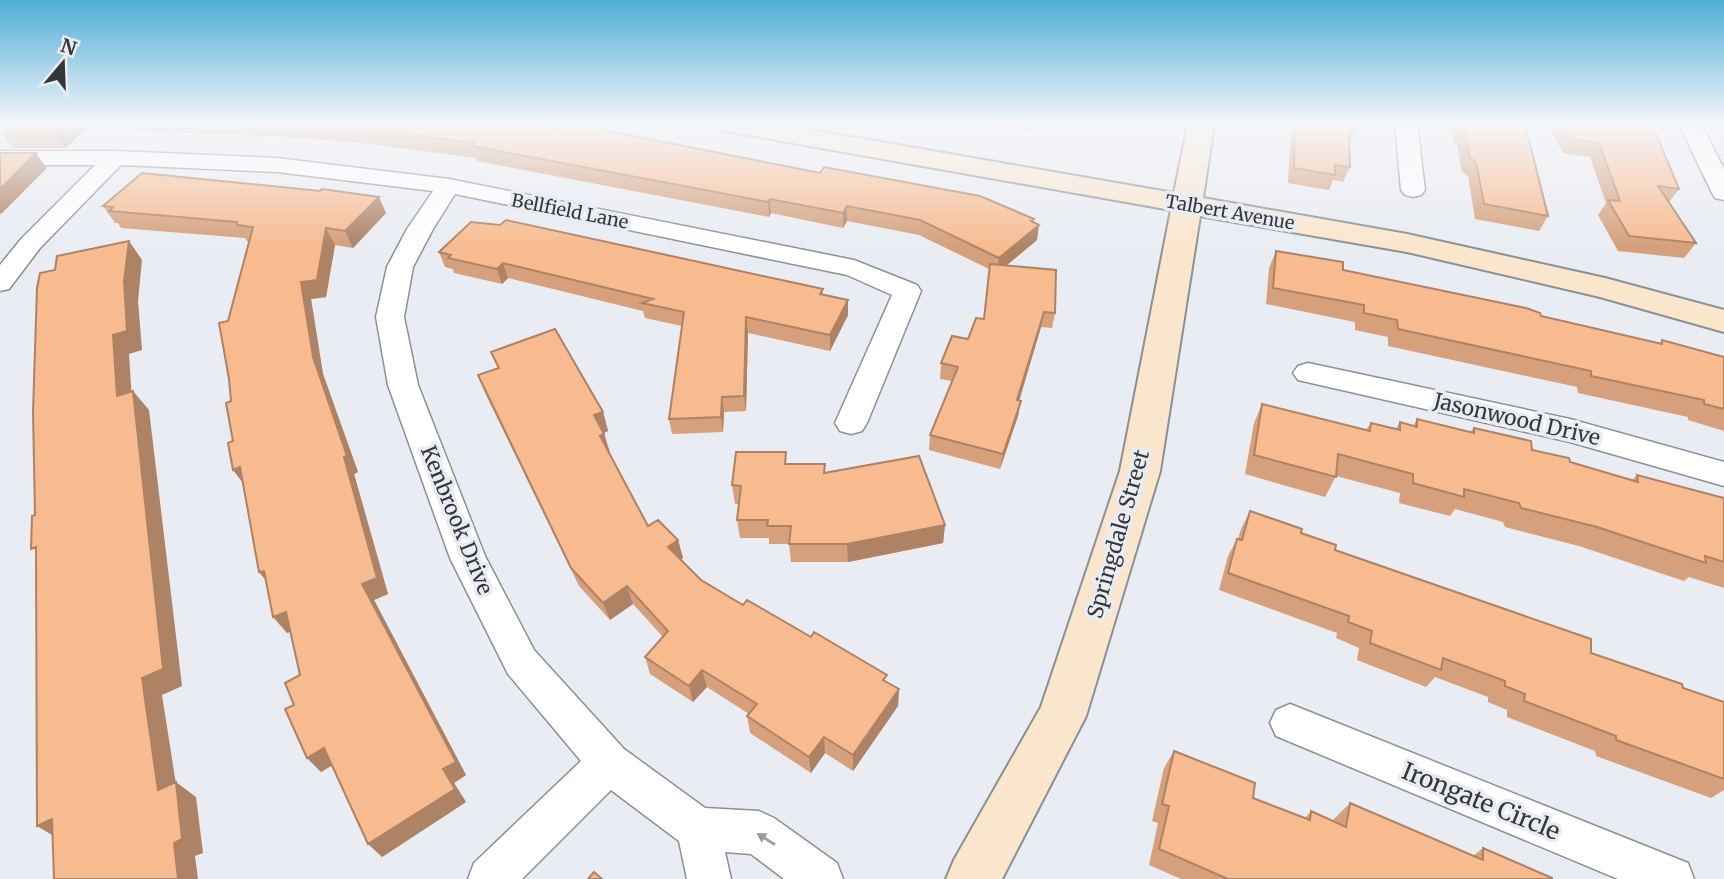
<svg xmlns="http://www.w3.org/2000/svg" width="1724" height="879" font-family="Merriweather,serif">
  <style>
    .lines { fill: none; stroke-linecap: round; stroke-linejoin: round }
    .street-casing { stroke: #8c8f94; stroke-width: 3 }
    .secondary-casing { stroke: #8c8f94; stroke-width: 4 }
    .street { fill: #fff; fill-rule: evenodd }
    .secondary { fill: #fae6cd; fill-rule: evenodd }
    .wall { fill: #d5a07b }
    .shaded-wall { fill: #ae8264 }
    .building { fill: #f8ba8f; stroke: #ae8264; stroke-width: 2 }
    .oneway { fill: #9a9a9c }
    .labels { text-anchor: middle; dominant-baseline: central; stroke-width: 7; stroke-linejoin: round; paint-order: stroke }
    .far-street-label { font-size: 18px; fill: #353638; stroke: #e9ecf2 }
    .street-label { font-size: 21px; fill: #353638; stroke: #e9ecf2 }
    .near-street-label { font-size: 24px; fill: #353638; stroke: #e9ecf2 }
  </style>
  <rect width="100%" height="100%" fill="#e9ecf2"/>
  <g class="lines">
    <!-- street casing -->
    <g class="street-casing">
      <path id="street" d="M1395,124H1417L1425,190L1421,195L1413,197L1405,195L1401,190Z
        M1679,124H1701L1724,169V200L1715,198L1712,193Z
        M0,151H115L277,158L449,179L854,260L917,285L921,291L867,423L862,431L851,434L840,431L835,423L892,295L847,275L455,194L433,229L413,267L404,317L418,385L485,556L534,650L624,749L705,808L759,811L774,818L837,863L843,879H784L751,854L725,852L731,879H687L679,841L611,790L522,879H468L474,863L581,761L508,674L450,558L388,385L376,317L387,267L407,229L433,191L277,172L121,165L40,248L9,289L0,291V265L22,238L95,165H0Z
        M1308,363L1570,419L1724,462V486L1570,442L1298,380L1293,373L1298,366Z
        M1290,704L1688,863L1694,879H1618L1276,736L1270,723L1276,710Z"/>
    </g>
    <!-- secondary casing -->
    <g class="secondary-casing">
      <path id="secondary" d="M718,124H777L1174,193L1188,124H1214L1203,198L1407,234L1605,278L1724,310V332L1600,297L1407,252L1200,216L1160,471L1086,716L1002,879H946L954,860L1041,707L1120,471L1171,210L731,132L721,130Z"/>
    </g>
    <!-- street -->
    <use href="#street" class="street"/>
    <!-- secondary -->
    <use href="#secondary" class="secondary"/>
  </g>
  <!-- wall -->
  <path class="wall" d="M0,124H536L1033,222L1037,240L1006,266L1055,313L1052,328L1041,327L1019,400L1021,401L1018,416L1000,469L929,450L930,435L952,381L940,379L941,363L968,339L984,319L989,269L919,235L847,221L843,228L771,213L769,217L477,161L476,158L361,143L287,137L85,129L66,148H13L3,134L7,130H0Z
    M980,124H1039L1037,132L989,128L990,125Z
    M1063,124H1080L1071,128Z
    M1291,124H1355V131L1349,145L1350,167L1343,182L1333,180L1329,190L1288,183Z
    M1451,124H1525L1548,216L1539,231L1475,219L1468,176L1462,172L1457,144L1453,143Z
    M1547,124H1652L1679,189L1669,202L1696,243L1684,258L1618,251L1598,215L1606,203L1590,157L1563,153Z
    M103,206L386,213L353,248L335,245L326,297L311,299L323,374L358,472L354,474L388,594L374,600L466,775L454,783L466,802L382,857L332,765L321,772L294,705L300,675L291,631L287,633L266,580L259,572L243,483L233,441L231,401L228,321L249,242L247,241L245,238L121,228L118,223H115Z
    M1276,251L1343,270L1660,343L1662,340L1724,357V431L1688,420V417L1578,393L1577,387L1388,346V337L1355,330V322L1266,304L1269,268Z
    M439,252L823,289V294L848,300V315L830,351L748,333L746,411L724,412L723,432L672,434L669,419L682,326L645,318L643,311L508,278L502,284L454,273L453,269L445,267Z
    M491,352L603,412L608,431L604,433L610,453L609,454L648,526L678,540L683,558L680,560L701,580L743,605L899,689L898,706L853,771L825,753L811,773L750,733L747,716L749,714L707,687L693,702L650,674L645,657L663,637L633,604L610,620L579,586L486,395L478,375L498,369Z
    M1262,404L1366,430L1371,423L1396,429L1400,422L1413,426L1417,419L1470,432L1474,428L1532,450L1632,480L1637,475L1724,498V588L1689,577L1684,581L1579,546L1505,527L1503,522L1455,509L1450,516L1399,503L1400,493L1336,476L1325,497L1245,474L1254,423Z
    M787,464L825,473L945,525L943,543L848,562H791L789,544H769V538H740L737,520L739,504H735L732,485Z
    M1250,511L1301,533L1335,550L1591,653L1683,688L1724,702V790L1711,798L1596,756L1595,751L1507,717V710L1488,702V697L1435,677L1426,687L1357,660L1359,648L1336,638L1337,633L1219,590L1228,556L1237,539H1238L1241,529Z
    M1174,751L1253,798L1305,818L1311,811L1333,821L1334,819L1350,803L1473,856L1483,848L1552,879H1181L1149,865L1158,823L1152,821L1164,768Z"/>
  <!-- shaded-wall -->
  <path class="shaded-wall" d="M66,124H81L85,129L66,148L56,134Z
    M1071,124H1080L1071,128Z
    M36,153L47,168L1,214L0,213V189Z
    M379,197L386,213L353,248L345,231Z
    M770,199L771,213L769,217L768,202Z
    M847,206V221L843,228V213Z
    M1034,219L1032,231L1039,225L1037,240L997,273L999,258Z
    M326,228L335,245L326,297L311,299L323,374L358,472L354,474L388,594L374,600L466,775L454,783L466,802L382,857L368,844L443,769L362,584L313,357L301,282Z
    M129,241L142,260L138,301L142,350L129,354L133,416L117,396L113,335L124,281Z
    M503,263L508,278L502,284L497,269Z
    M848,300V315L830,351V335Z
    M1044,312L1041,327L1015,415L1017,400Z
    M746,317L748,333L746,411L744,396Z
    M133,391L149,410L182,686L162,695L178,797L176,782L196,797L203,853L195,856L198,879H178L158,790L142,678Z
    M722,397L724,412L723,432L721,417Z
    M1021,401L1018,416L1000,469L1003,454Z
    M603,412L608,431L600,434L594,415Z
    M604,434L610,453L606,455L600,436Z
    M240,467L246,487L233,470Z
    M945,525L943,543L848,562L847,544Z
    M678,540L683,558L673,565L668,547Z
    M264,571L273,589L259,572Z
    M627,586L633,604L610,620L603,603Z
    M286,612L300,628L287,633L273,617Z
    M702,670L707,687L693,702L689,686Z
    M899,689L898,706L853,771V755Z
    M824,737L825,753L811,773L809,757Z
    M324,748L338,762L321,772L307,758Z
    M52,819L62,841L37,826Z"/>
  <!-- building -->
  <path class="building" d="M13,124H66L56,134H3Z
    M302,124H536L564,129L568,125H578L820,173L824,167L980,196L1034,219L1031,221L1039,225L999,258L920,220L847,206L843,213L770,199L768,202L472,146L475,143L355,128Z
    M1295,124H1355V131L1349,130L1350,167L1335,165V175L1294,168Z
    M1460,124H1525L1548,216L1484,204L1476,162L1470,158L1464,129L1461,128Z
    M1563,124H1652L1679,189L1658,186L1696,243L1629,236L1608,200L1620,201L1599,143L1572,139Z
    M0,153H36L0,189Z
    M142,173L320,191L322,189L379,197L345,231L326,228L317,280L301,282L313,357L347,456L344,457L377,578L362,584L456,762L443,769L455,789L368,844L324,748L307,758L285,709L294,705L285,683L300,675L286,612L273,617L264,571L259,572L240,467L233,470L228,443L233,441L226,403L231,401L229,379L219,323L228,321L253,227L237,225V222L109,211L113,207L103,206Z
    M506,220L823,289L820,294L848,300L830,335L746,317L744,396L722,397L721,417L669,419L684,312L642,303L653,299L503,263L497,269L448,258L451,255L439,252L471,222L500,225Z
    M129,241L124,281L127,331L113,335L117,396L133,391L163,669L142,678L158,790L176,782L182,839L174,843L178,879H54L52,819L37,826L36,547L31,549L32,516L35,515L33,412L37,288L40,273L55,270L57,256Z
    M1276,251L1343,262V270L1526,308L1540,313L1541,316L1662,344V340L1724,357V409L1704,404V400L1591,376V371L1398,329L1397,320L1364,313V305L1273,288Z
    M990,264L1056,270L1055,313L1044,312L1017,400L1021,401L1003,454L930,435L958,367L941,363L952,336L968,339L976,318L984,319Z
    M555,329L603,412L594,415L604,434L600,436L648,526L658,520L678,540L668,547L701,580L743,605L747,600L811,637L814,632L887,675L883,680L899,689L853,755L824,737L809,757L747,716L757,704L702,670L689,686L645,657L668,631L627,586L603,603L571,568L478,375L499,368L491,352Z
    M1262,404L1370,431L1371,423L1400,430V422L1417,427V419L1474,433V428L1531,441L1532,450L1569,458L1570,462L1638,482L1637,475L1724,498V562L1705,556L1706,563L1597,527L1521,508L1519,503L1464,489V497L1413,483V474L1338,454L1336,477L1254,455Z
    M736,452H786L785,464H825L824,473L919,456L945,525L847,544H789L791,526H767L768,520H737L741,486L732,485Z
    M1250,511L1302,529L1301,533L1336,545L1335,550L1591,639V653L1682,684L1683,688L1724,702V779L1616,740V736L1524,701L1525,694L1505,686V681L1443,658L1441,670L1370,643L1372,631L1348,622L1349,616L1228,573L1237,539L1242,540Z
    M1174,751L1255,783L1253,798L1310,820L1311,811L1346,827L1350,803L1483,860V848L1552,878V879H1228L1159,849L1169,806L1162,804Z
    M594,872L602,879H588Z"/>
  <!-- one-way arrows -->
  <defs><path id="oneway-solid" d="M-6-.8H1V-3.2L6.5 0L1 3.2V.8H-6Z" transform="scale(1.75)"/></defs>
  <use class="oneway" href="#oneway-solid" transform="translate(766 839) rotate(-148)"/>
  <!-- sky -->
  <linearGradient id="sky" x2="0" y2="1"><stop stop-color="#4fadd7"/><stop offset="0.5" stop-color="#f5f6f9"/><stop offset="1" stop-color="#f5f6f9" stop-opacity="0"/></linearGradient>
  <rect width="1724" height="247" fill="url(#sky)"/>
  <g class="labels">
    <!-- far-street labels -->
    <g class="far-street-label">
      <text transform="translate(570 211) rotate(11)">Bellfield Lane</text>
      <text transform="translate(1230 212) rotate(10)">Talbert Avenue</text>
    </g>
    <!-- street labels -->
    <g class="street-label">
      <text transform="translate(1517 419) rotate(13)">Jasonwood Drive</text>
      <text transform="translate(457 520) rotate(68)">Kenbrook Drive</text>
      <text transform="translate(1118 534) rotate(-74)">Springdale Street</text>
    </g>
    <!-- near-street labels -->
    <g class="near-street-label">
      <text transform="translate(1481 801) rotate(22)">Irongate Circle</text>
    </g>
  </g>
  <!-- north arrow -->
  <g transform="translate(63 63) rotate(19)" stroke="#e9ecf2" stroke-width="5" paint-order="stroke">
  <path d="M0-5L12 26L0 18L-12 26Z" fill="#353638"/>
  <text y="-10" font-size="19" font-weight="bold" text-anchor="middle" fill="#353638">N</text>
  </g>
</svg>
